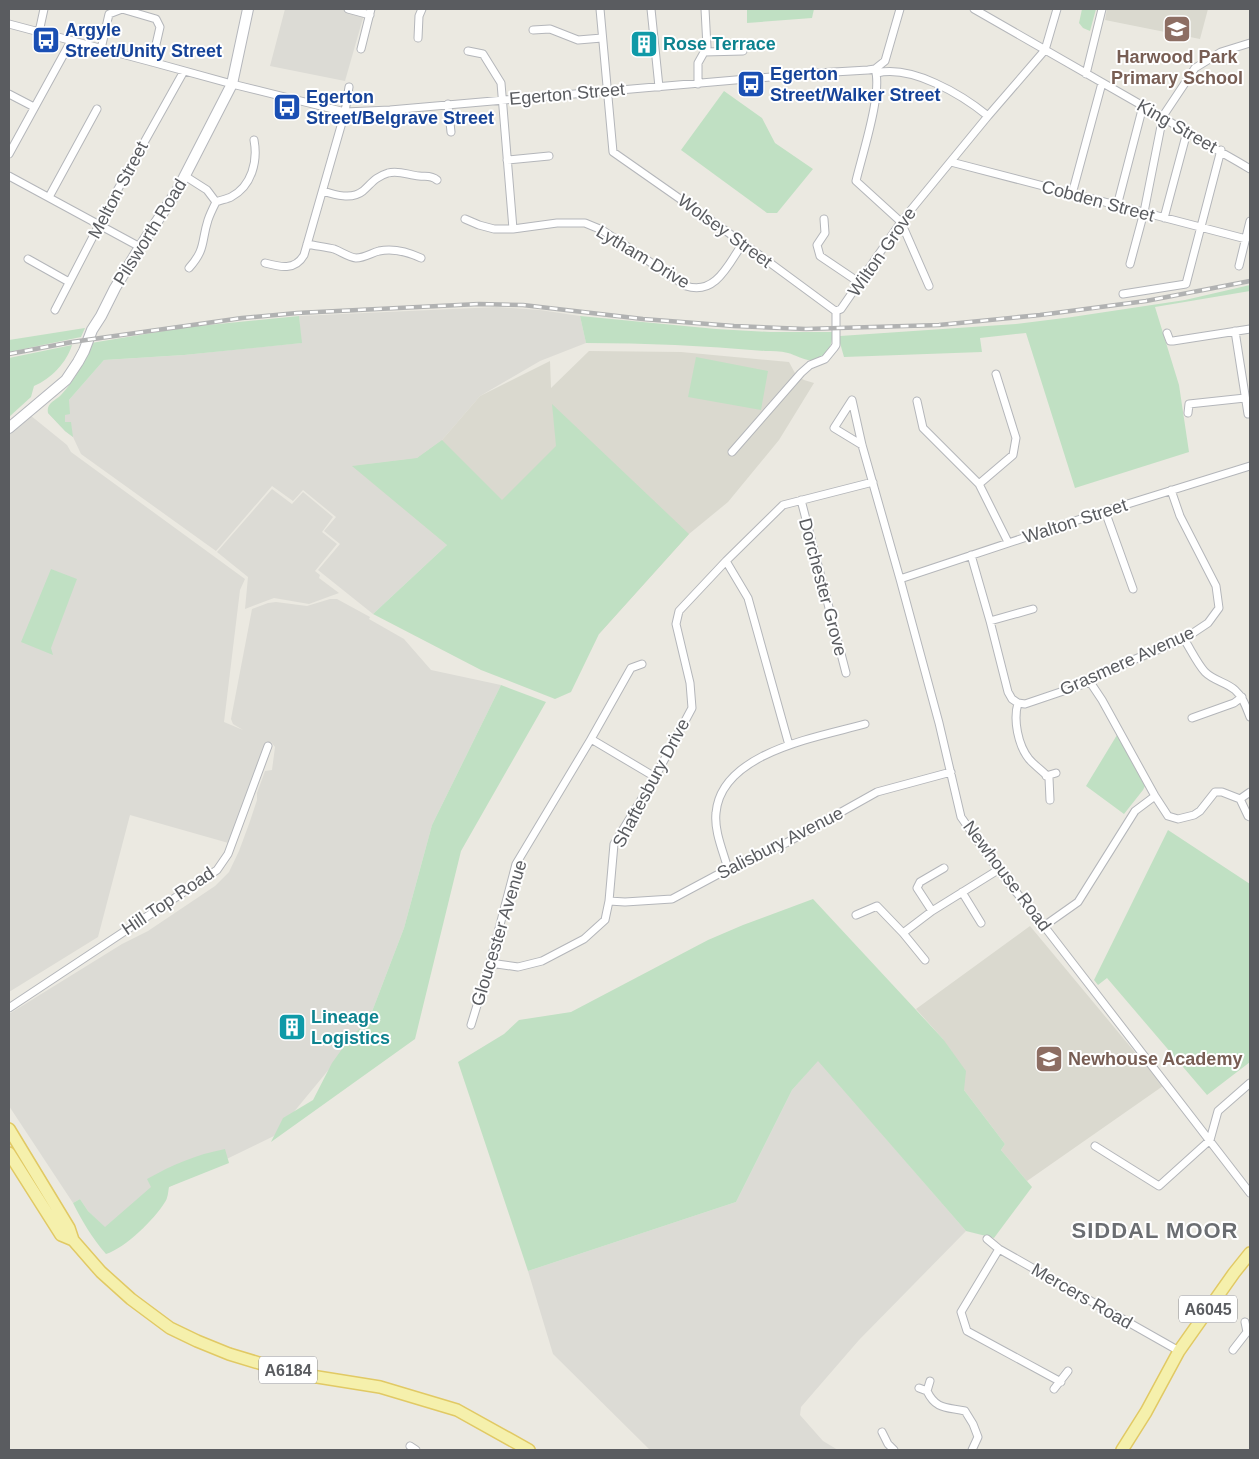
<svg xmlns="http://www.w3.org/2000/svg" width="1259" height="1459" font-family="Helvetica,sans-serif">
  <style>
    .industrial { fill: #dcdbd5 }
    .education { fill: #dad9cf }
    .green { fill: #c0e0c3 }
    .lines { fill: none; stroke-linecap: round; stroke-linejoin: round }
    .street-casing { stroke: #b4b6ba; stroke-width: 9 }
    .secondary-casing { stroke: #b5b7bc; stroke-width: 12 }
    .primary-casing { stroke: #e1c964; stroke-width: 14 }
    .street { stroke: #fff; stroke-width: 7 }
    .secondary { stroke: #fff; stroke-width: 10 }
    .primary { stroke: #f5f0ac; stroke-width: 11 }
    .rail-casing { stroke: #b1b2b2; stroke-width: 4.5 }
    .rail { stroke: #fff; stroke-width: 2.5; stroke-dasharray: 8; stroke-linecap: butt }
    .labels { text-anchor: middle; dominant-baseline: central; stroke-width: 4; stroke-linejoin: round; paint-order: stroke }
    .shield { fill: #fff; stroke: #8c8d90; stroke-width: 1 }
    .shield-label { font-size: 16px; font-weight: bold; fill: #5a5c60 }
    .transit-label { font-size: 18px; font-weight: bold; fill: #164399; stroke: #fff; text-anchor: start }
    .culture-label { font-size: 18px; font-weight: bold; fill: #0d838f; stroke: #fff; text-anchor: start }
    .education-label { font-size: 18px; font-weight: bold; fill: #785e54; stroke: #fff }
    .street-label { font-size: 18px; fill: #5a5c60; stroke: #fff }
    .district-label { font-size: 22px; font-weight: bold; letter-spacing: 1px; fill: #6b6e72; stroke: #fff }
  </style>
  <rect width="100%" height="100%" fill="#ebe9e1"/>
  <!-- industrial -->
  <path class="industrial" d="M285,9H359L365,11L345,81L270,66Z
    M497,307L540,310L580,316L586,343L540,361L480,396L442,440L417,458L353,466L447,545L373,614L318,570L340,544L324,531L336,517L303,490L293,501L272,486L216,551L81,454L73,437L65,431L48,413L69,400L104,360L184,355L301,343L299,316Z
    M30,415L67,445L71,452L245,579L240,590L224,722L243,730L233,724L231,719L252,609L268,603L276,602L307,606L330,599H337L370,617L369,619L404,639L431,670L501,685L432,825L404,928L368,1022L274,1136L169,1187L105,1228L88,1211L80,1199L73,1203L9,1106V1014L122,944L148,931L215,886L229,872L239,851L249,824L257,800V793L265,771L272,770L275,747L271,742L232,844L130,815L98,937L9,992V434Z
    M272,489L292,504L303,492L333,517L322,532L337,544L315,571L320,575L319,578L339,593L309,604L274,598L245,609L248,577L217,552Z
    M818,1060L966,1231L859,1340L801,1407L800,1415L823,1441L838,1450H650L553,1354L528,1271L736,1202L792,1090Z"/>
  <!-- education -->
  <path class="education" d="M1107,9H1208L1200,39L1105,20Z
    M589,351L681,352L789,362L796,375L804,380L814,383L779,440L728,502L689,534L599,634L452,549L352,466L417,458L442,440L480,396L550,361L551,388Z
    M1030,926L1163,1086L1027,1181L1001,1150L1005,1144L964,1090L943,1039L916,1009Z"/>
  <!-- green -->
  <path class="green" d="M747,9H814L812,18L747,23Z
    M1082,9H1096L1090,31L1083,28L1079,23Z
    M724,91L762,118L775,143L813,169L777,213H767L681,150Z
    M1250,285V291L1155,307L1179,385L1189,452L1075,488L1026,333L980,338L982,352L844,357L840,343V336L1016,324L1072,317L1185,300Z
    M299,316L302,343L184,355L104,360L69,400L70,414L65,415V422H71L73,437L65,431L48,413C46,403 55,401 61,395C75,380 84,363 91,343L188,327Z
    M580,316L716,329L770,332H833C832,345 828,358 813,360C804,361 796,355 788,353C780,351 772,351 765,351C705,346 646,343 586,343Z
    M85,328L81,337L9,352V340Z
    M72,345C67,362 51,379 34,386L31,397L9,417V358Z
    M696,357L768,371L761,410L688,397Z
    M552,404L689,534L599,634L571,692L555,699L481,670L373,614L447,545L352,466L417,458L442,440L502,500L556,446Z
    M51,569L77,579L51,648L53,655L21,642Z
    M501,685L546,702L461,851L415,1039L271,1142L283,1118L313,1100L332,1063L352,1035L368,1022L404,928L432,825Z
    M1117,735L1145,786L1143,790L1124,814L1086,786Z
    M1168,830L1250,884V1062L1207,1095L1107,978L1098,985L1094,980Z
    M813,899L943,1039L966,1071L964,1090L1005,1144L1001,1150L1032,1187L994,1238L966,1231L818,1061L792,1090L736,1202L528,1271L458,1062L504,1034L519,1020L571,1012L708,940L743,925Z
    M225,1149L229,1163L169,1187C168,1192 168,1198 165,1202C154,1220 125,1248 106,1254C92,1238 82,1221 73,1203L80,1199L88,1211L105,1227L151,1187L147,1179C174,1164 195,1155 225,1149Z"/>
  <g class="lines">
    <!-- street casing -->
    <g class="street-casing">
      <path id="street" d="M348,9L370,15
        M600,9L613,152L743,243L834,310L836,311
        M651,9L659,87
        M974,9L1143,106C1158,114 1172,123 1186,132C1207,145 1229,156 1250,169
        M9,24L152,62L232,84L345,112L390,110L817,73L868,70L875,69L885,61L900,9
        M533,30L550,29L578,40L602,38
        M39,32L44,9
        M418,38L419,16L422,9
        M101,49L109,14L122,9L156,19L160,27L152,62
        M361,49L371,9
        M468,51L483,54L501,83L513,229
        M704,52L743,51
        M875,69C883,92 862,155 856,181L901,222L929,286
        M877,73C912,65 961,94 988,116
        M1086,74L1102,9
        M698,84V63L707,47L705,9
        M9,94L34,107
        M448,104L451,132
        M9,154L71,41
        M507,160L549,156
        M951,162L1246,239
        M9,176L140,247
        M185,176L207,190L216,202
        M323,191C335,195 352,200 363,191C372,183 375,177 388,173C399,170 408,175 419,176C426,177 431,175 437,180
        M1072,194L1102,83
        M49,197L97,109
        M216,202C221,200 227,199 231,197C252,186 258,161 254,140
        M1117,206L1143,106
        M1164,218L1187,132
        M465,219L479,225L494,229H513L557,223H585L602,230L686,286C716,296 729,263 743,243
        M824,219L825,233L817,245L820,256L860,283
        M307,244C316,246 326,247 334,249C342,252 348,257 356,258C365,258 371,253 379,251C393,248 408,252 421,258
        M28,259L69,282
        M265,263C280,267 295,271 304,255L345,112L349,87
        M1130,264L1144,212L1163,116L1195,68L1221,52L1250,43
        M1239,266L1250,221
        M189,268C206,249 201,242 208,220C210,214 213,208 216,202
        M1123,294L1186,284L1221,150
        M55,310L113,198L184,71
        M836,311L841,309L901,222L988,116L1045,50L1057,9
        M1235,331L1248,414
        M1167,333L1170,341H1173L1250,329
        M917,401L923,428L979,484L1008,542
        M1188,413L1189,404L1245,398
        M862,445L834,428L852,400L862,445L900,579L939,723L961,817L998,870L1044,926L1250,1193
        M732,452L801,373L810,365L825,359L834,348L836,345V311
        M979,484L1013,455L1016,438L996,374
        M801,500L846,673
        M1105,511L1133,589
        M971,555L990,621L1008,692L1012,699L1018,703C1013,720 1018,745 1029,759C1035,766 1043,771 1049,778L1050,800
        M726,561L748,598L789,745
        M900,579L1105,511L1250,466
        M990,621L1033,609
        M1184,639C1191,650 1197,663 1205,672C1214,681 1226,682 1235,690C1243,697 1246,707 1250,717
        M642,664L631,668L591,739L655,777
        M1090,682L1102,700L1155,796L1168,816L1178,819L1194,815L1200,811L1215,792H1222L1240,799
        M1018,703L1025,704L1090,682L1099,674L1184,639L1208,623L1219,608L1216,586L1180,516L1171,490
        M1192,718L1234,703L1242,697
        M1046,776L1056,773
        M1240,799L1248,816L1250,817
        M1240,799L1250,792
        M728,869C723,851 714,831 716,813C721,752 819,737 865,724
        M962,892L981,923
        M609,901L625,902L672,899L728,869L786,843L877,792L951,772
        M932,911L917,888L920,882L944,868
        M856,915L877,906L903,933L925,960
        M1044,926L1078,902L1135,811L1155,796
        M903,933L932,911L998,870
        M490,963L518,967L542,961L584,939L605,920L609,901L614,844L655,777L692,708L690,683L676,624L679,611L726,561L783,505L873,482
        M9,1008L217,870L228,854L268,746
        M471,1025L490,963L516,864L591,739
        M1095,1146L1159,1186L1210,1140L1218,1111L1250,1083
        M987,1239L999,1249L1179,1351
        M999,1249L961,1312L967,1331L1061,1382
        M1233,1350L1247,1332L1245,1322
        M930,1381L927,1391C936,1410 947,1407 965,1411L973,1424L978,1437L972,1450
        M919,1388L927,1391
        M1054,1389L1068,1371
        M882,1432L888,1444L894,1450
        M410,1446L416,1450"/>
    </g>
    <!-- secondary casing -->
    <g class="secondary-casing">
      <path id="secondary" d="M9,428L66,380L78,362L84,351L92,330L101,316L115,288L140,247L177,191L232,84L248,9"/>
    </g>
    <!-- primary casing -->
    <g class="primary-casing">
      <path id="primary" d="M9,1129L69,1228L73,1240
        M9,1153L61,1235L73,1240L101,1272L131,1299L170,1328L197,1341L229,1354L272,1367L283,1369L305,1375L380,1387L457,1410L529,1450
        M1122,1450L1146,1412L1179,1351L1234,1273L1250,1253"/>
    </g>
    <!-- street -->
    <use href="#street" class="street"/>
    <!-- secondary -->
    <use href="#secondary" class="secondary"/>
    <!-- primary -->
    <use href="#primary" class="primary"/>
    <!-- rail casing -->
    <g class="rail-casing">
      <path id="rail" d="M9,354L72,342L242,318L297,313L479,304L523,305L643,319L734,326L806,329L939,325L1040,315L1146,301L1250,281"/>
    </g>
    <!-- rail -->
    <use href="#rail" class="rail"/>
  </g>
  <!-- icons -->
  <defs>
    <g id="school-square" transform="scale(1.4375)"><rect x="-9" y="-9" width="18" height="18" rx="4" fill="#8d6e63" stroke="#fff"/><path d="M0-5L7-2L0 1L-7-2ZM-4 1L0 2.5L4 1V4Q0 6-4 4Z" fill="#fff"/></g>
    <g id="bus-square" transform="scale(1.4375)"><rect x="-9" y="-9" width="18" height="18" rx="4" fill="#1a4fb4" stroke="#fff"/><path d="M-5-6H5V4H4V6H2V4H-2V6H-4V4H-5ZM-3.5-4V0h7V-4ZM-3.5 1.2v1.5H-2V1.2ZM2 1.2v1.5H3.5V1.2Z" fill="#fff"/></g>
    <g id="building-square" transform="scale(1.4375)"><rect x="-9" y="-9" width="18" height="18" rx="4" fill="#0f9aa8" stroke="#fff"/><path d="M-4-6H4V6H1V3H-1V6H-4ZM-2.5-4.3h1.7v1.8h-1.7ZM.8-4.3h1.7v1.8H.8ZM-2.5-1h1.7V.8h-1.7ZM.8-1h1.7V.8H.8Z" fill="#fff"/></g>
  </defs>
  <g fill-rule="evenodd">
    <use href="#school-square" x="1177" y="29"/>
    <use href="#bus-square" x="46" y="40"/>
    <use href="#building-square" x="644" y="44"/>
    <use href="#bus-square" x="751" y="84"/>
    <use href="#bus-square" x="287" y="107"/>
    <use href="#building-square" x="292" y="1027"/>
    <use href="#school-square" x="1049" y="1059"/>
  </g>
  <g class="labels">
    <!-- shield labels -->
    <g class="shield">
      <rect x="1179" y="1295.5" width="58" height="27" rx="4"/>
      <rect x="259" y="1356.5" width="58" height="27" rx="4"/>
    </g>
    <g class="shield-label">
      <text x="1208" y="1309">A6045</text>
      <text x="288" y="1370">A6184</text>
    </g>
    <!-- transit labels -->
    <g class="transit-label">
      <text x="65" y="30">Argyle<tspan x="65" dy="21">Street/Unity Street</tspan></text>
      <text x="770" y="74">Egerton<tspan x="770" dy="21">Street/Walker Street</tspan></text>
      <text x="306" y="97">Egerton<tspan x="306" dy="21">Street/Belgrave Street</tspan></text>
    </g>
    <!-- culture labels -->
    <g class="culture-label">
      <text x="663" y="44">Rose Terrace</text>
      <text x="311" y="1017">Lineage<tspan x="311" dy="21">Logistics</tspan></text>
    </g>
    <!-- education labels -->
    <g class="education-label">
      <text x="1177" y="57">Harwood Park<tspan x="1177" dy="21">Primary School</tspan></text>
      <text x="1068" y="1059" text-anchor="start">Newhouse Academy</text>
    </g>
    <!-- street labels -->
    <g class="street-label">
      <text transform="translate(567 94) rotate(-5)">Egerton Street</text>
      <text transform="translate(1177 126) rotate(30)">King Street</text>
      <text transform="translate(118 190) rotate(-62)">Melton Street</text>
      <text transform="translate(1098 201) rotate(15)">Cobden Street</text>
      <text transform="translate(725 231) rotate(36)">Wolsey Street</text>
      <text transform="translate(150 232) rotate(-58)">Pilsworth Road</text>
      <text transform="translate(882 252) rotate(-55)">Wilton Grove</text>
      <text transform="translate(643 257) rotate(31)">Lytham Drive</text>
      <text transform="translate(1075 521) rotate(-18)">Walton Street</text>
      <text transform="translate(823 587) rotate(75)">Dorchester Grove</text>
      <text transform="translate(1127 661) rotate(-24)">Grasmere Avenue</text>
      <text transform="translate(651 783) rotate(-62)">Shaftesbury Drive</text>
      <text transform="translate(780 843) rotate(-27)">Salisbury Avenue</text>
      <text transform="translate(1007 876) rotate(53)">Newhouse Road</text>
      <text transform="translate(168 901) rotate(-34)">Hill Top Road</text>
      <text transform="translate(499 933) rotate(-73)">Gloucester Avenue</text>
      <text transform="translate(1082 1296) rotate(30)">Mercers Road</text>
    </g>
    <!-- district labels -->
    <g class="district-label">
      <text x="1155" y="1230">SIDDAL MOOR</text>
    </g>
  </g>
  <!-- border -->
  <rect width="1259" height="1459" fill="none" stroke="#5a5c60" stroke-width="20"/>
</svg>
